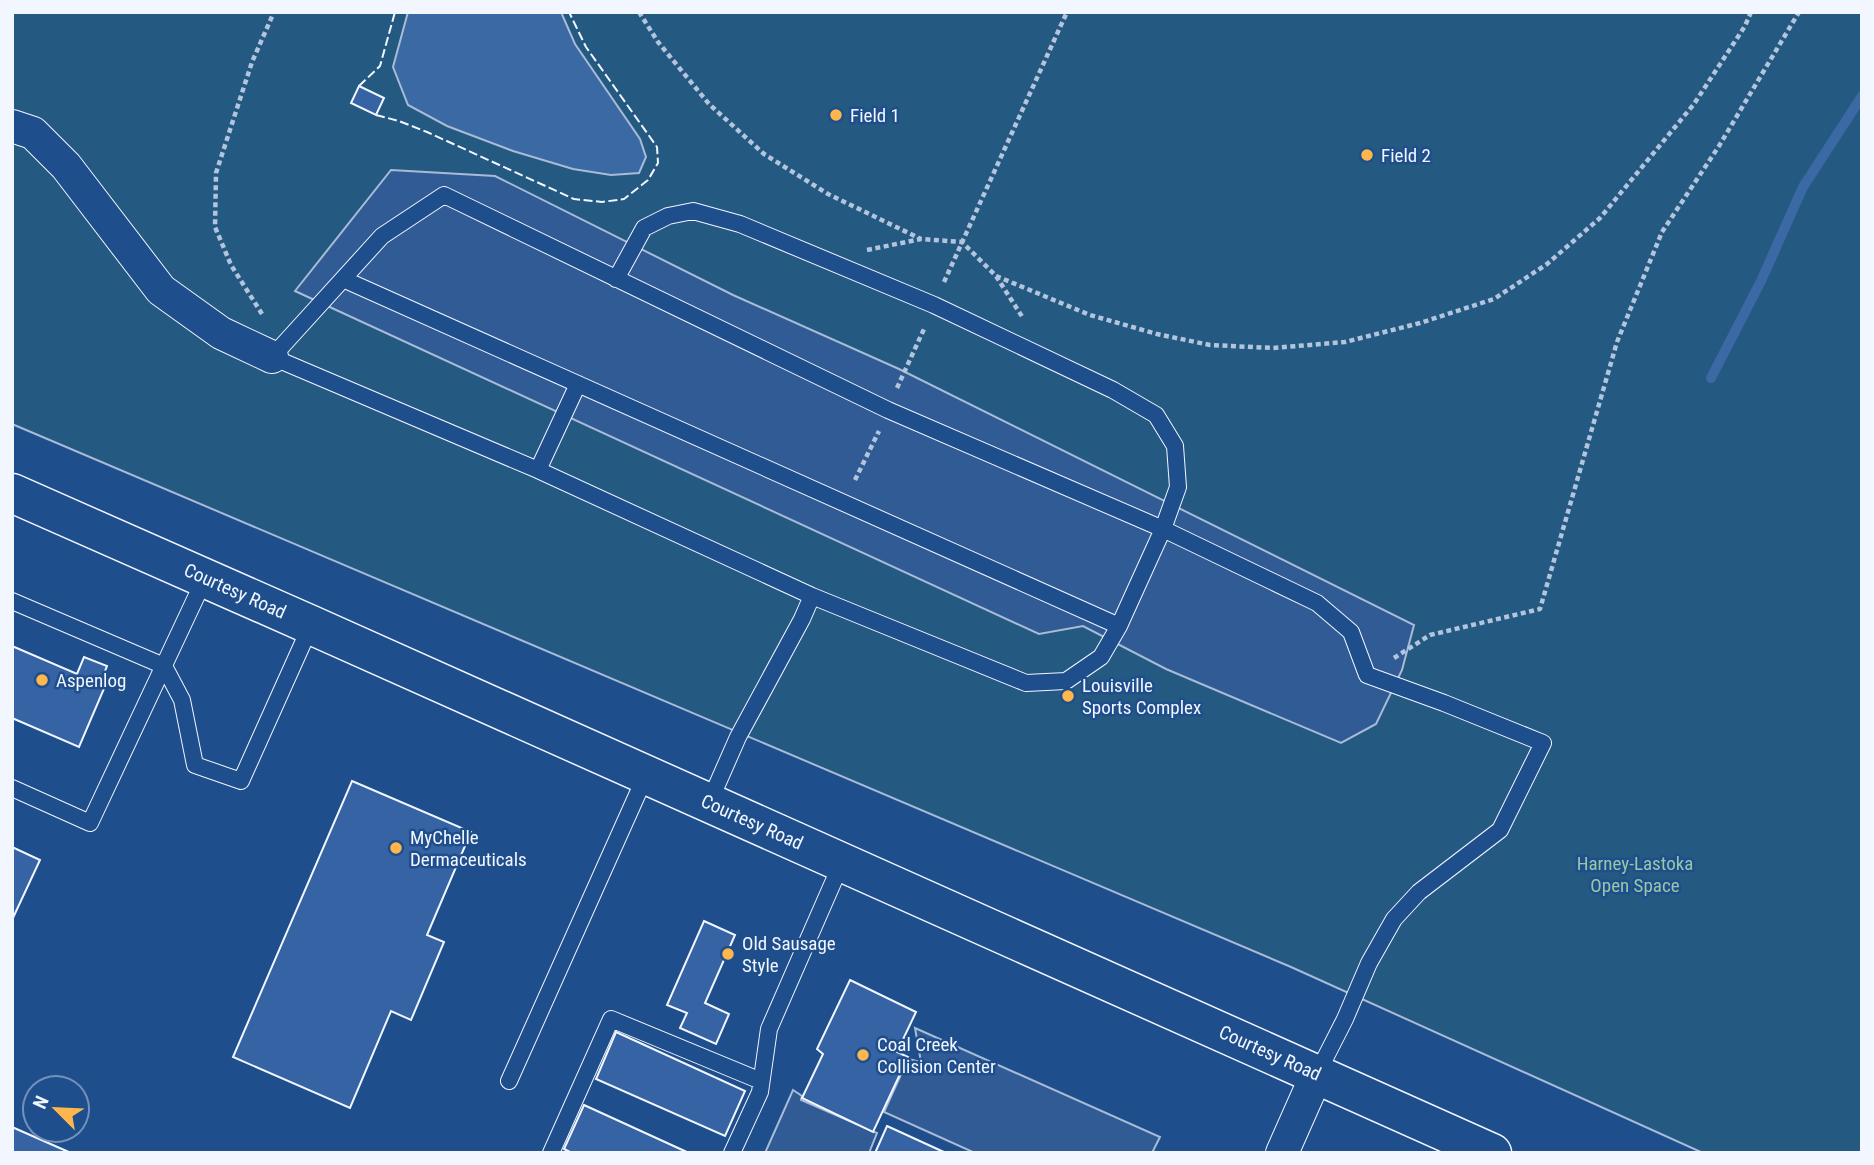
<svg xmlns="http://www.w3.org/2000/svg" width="1874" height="1165" font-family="'Roboto Condensed',sans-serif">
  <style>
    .green { fill: #245a82; stroke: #a8bbd7; stroke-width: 2 }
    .parking { fill: #305b95; stroke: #a8bbd7; stroke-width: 2 }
    .water { fill: #3b69a3; stroke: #a8bbd7; stroke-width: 2 }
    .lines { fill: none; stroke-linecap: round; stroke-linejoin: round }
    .stream { stroke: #3b69a3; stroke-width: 10 }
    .building { fill: #3563a3; stroke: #f2f6ff; stroke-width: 2 }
    .service-casing { stroke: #f2f6ff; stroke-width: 18 }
    .minor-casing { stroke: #f2f6ff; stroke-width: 34 }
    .primary-casing { stroke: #f2f6ff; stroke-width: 41 }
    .path { stroke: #b3c4dc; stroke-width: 4.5; stroke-dasharray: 5 3.5; stroke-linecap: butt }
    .service { stroke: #1f4e8c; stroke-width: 16 }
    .minor { stroke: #1f4e8c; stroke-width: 32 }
    .primary { stroke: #1f4e8c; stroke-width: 38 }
    .fence { stroke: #f2f6ff; stroke-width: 2; stroke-dasharray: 9 3.5; stroke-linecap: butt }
    .poi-dot { fill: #ffb74d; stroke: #1f4e8c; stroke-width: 2.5 }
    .labels { text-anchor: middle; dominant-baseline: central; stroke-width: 5; stroke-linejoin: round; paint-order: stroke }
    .poi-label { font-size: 19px; fill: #f2f6ff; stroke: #1f4e8c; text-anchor: start }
    .street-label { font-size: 19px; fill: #f2f6ff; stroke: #1f4e8c }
    .park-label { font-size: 19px; fill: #97c8a6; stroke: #1f4e8c }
  </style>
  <rect width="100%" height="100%" fill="#1f4e8c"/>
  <!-- green -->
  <path class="green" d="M12,12H1862V1153H1703L1291,967L12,424Z"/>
  <!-- parking -->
  <path class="parking" d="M391,170L495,176L733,295L899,369L1414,625L1402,670L1376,724L1341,743L1166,669L1083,626L1039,634L295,291Z
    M915,1028L1160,1137L1152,1153H975L884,1112L908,1059L921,1062Z
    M793,1090L802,1096L801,1100L877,1133L869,1153H765Z"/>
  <!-- water -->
  <path class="water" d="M408,12H561L575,44L640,139L646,157L639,173L611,175L573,169L513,151L447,126L408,105L393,67Z"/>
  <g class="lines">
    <!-- stream -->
    <path class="stream" d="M1711,378L1761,281L1803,187L1862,96"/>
  </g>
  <!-- building -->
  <path class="building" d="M359,86L384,98L376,115L351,103Z
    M12,646L77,674L84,657L107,666L101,681L106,684L79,747L12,718Z
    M352,781L471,832L427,935L444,942L411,1020L391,1011L350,1108L233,1057Z
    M12,847L40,860L12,920Z
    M704,921L735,935L705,1003L729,1014L716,1044L680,1028L687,1013L667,1005Z
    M850,980L916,1012L897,1052L908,1057L873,1132L802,1098L823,1054L817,1049Z
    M616,1032L745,1091L725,1136L596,1079Z
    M584,1105L689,1153H572L564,1149Z
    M887,1126L946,1153H875Z
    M12,1127L71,1153H12Z"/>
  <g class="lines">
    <!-- service casing -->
    <g class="service-casing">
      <path id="service" d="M444,195L888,410L1163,529L1119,626L1101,657L1066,681L1026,683L812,596L538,470L272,357L382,236Z
        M343,279L1119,626
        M616,279L644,228L668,216L693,211L740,224L934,305L1113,390L1156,415L1175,446L1178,487L1163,529L1317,603L1351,632L1367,675L1444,703L1543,743L1500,830L1419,892L1394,919L1369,963L1345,1019L1317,1074
        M538,470L578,384
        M12,601L164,666L182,700L195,765L241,781L311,625
        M12,788L90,823L205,578
        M709,803L738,737L802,619L812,596
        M509,1081L646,775
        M551,1153L611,1019L761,1081
        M732,1153L760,1092L769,1029L842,862"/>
    </g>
    <!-- minor casing -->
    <g class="minor-casing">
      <path id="minor" d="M12,126L33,133L66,166L161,290L221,333L272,357
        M1282,1153L1317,1074"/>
    </g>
    <!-- primary casing -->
    <g class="primary-casing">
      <path id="primary" d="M12,493L311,625L1492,1153"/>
    </g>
    <!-- path -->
    <path class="path" d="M639,12L658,42L709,104L764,154L828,194L921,239
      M867,250L921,239L962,242L996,276L1023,318
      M996,276L1090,315L1157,334L1210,345L1273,348L1345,342L1420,323L1494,299L1547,264L1600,218L1694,104L1745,26L1751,12
      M944,282L1067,12
      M262,314L231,265L215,227L216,173L252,62L274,12
      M897,388L924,329
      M855,480L879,431
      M1394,658L1430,635L1540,609L1617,342L1662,232L1719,146L1799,12"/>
    <!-- service -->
    <use href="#service" class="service"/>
    <!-- minor -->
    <use href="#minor" class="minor"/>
    <!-- primary -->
    <use href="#primary" class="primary"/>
    <!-- fence -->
    <path class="fence" d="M359,86L380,66L395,12
      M376,115L399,121L427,132L574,199L602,202L624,199L648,180L658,163L657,147L586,47L569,12"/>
  </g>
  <!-- markers -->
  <g class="poi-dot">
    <circle cx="836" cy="115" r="7"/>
    <circle cx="1367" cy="155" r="7"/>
    <circle cx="42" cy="680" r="7"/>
    <circle cx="1068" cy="696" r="7"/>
    <circle cx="396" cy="848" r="7"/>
    <circle cx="728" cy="954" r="7"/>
    <circle cx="863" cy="1055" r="7"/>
  </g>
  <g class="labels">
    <!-- poi labels -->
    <g class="poi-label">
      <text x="850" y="115">Field 1</text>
      <text x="1381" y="155">Field 2</text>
      <text x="56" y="680">Aspenlog</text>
      <text x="1082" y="685">Louisville<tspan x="1082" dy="22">Sports Complex</tspan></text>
      <text x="410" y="837">MyChelle<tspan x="410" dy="22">Dermaceuticals</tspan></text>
      <text x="742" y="943">Old Sausage<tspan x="742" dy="22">Style</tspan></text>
      <text x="877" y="1044">Coal Creek<tspan x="877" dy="22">Collision Center</tspan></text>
    </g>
    <!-- street labels -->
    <g class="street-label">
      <text transform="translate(235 591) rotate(24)">Courtesy Road</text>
      <text transform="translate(752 822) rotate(24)">Courtesy Road</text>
      <text transform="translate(1270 1053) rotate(24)">Courtesy Road</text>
    </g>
    <!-- park labels -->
    <g class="park-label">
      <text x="1635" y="863">Harney-Lastoka<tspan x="1635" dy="22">Open Space</tspan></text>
    </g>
  </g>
  <!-- border -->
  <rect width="1874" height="1165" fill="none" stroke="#f2f6ff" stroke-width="28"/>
  <!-- north arrow -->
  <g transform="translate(56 1109) rotate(294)"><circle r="33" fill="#1f4e8c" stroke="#7391ba" stroke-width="2"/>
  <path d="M0-5L12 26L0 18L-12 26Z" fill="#ffb74d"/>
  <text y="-10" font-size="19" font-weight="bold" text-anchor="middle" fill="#f2f6ff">N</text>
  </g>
</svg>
